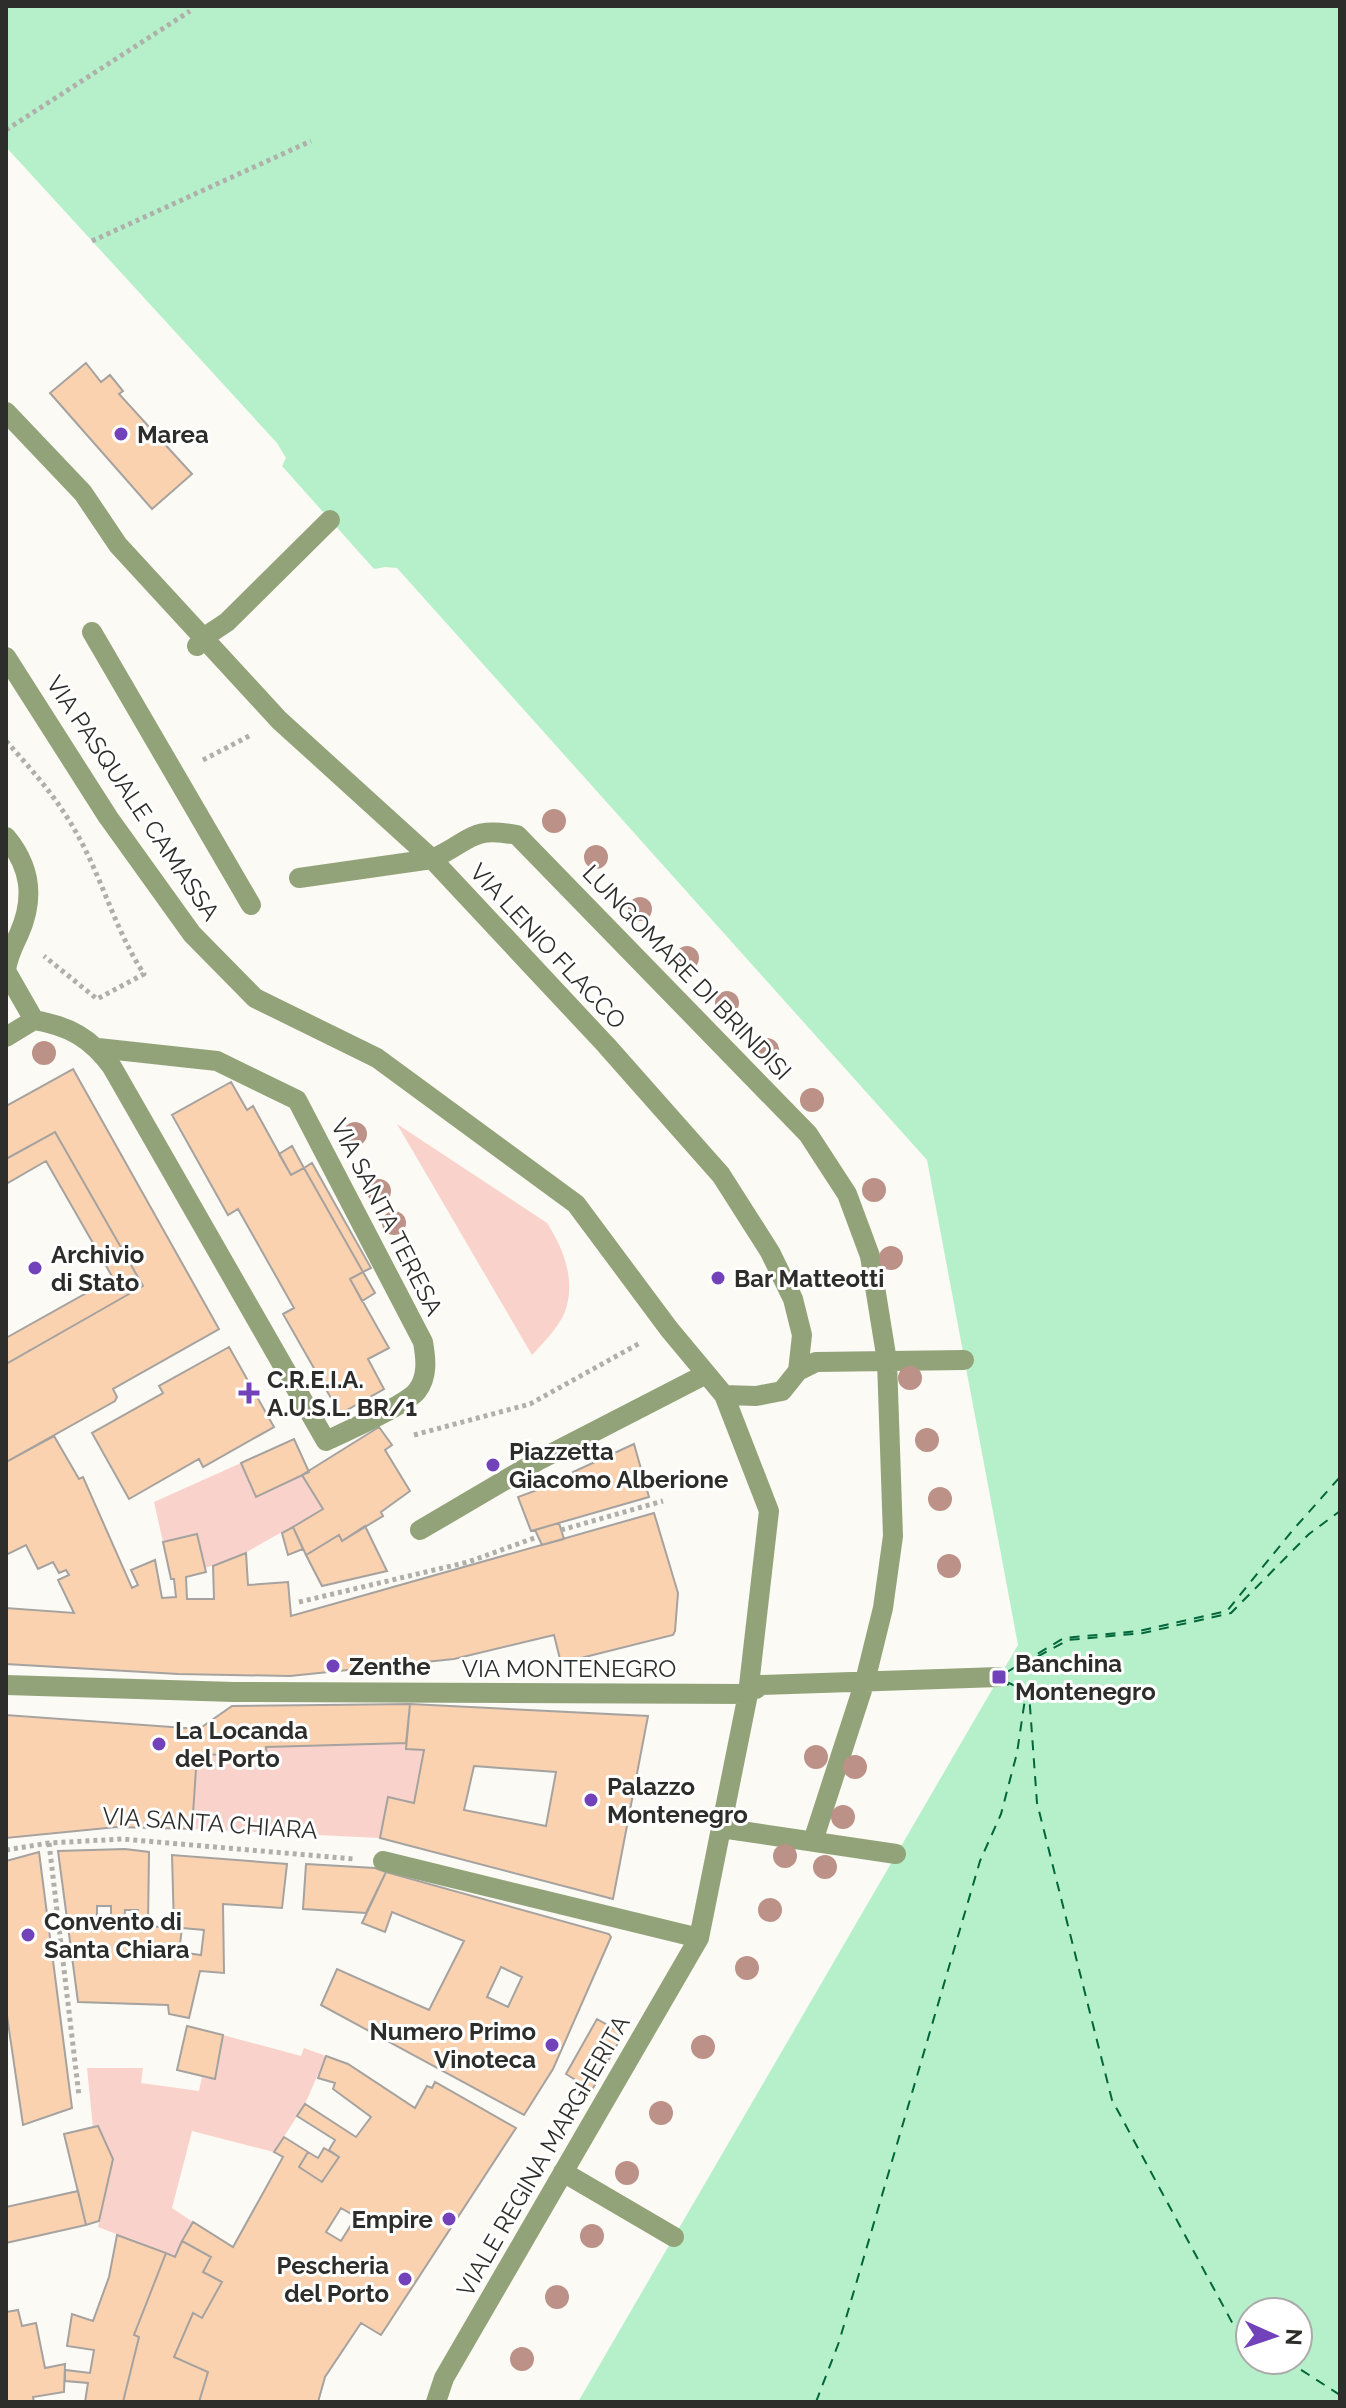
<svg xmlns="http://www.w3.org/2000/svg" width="1346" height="2408" font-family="Raleway,sans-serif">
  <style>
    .green { fill: #f9d3cb }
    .water { fill: #b6f0ca; fill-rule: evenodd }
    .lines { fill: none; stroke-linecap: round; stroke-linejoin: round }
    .ferry { stroke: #02663a; stroke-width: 2; stroke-dasharray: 10 8; stroke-linecap: butt }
    .building { fill: #fad2b0; stroke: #a6a29f; stroke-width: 2; fill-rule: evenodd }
    .path { stroke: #b0b0ab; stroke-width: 5; stroke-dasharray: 4 4; stroke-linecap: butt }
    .street { stroke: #93a379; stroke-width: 20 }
    .tree { fill: #bc9188 }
    .poi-dot { fill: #7242ba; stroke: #fff; stroke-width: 3 }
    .labels { text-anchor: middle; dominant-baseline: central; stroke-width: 6; stroke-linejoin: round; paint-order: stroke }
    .poi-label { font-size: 24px; font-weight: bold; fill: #2d2d2b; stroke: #fff; text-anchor: start }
    .street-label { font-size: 24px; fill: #2d2d2b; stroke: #fff }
  </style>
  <rect width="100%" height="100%" fill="#fbfaf4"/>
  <!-- green -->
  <path class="green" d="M397,1124L547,1223C564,1249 577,1283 564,1314C557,1329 543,1343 532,1355Z
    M241,1463L256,1496L302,1475L323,1509L236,1558L205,1568L197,1534L163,1542L154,1502Z
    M406,1743V1749L424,1750L414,1803L388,1798L380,1838L192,1829L197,1754L266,1756V1747Z
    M223,2035L301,2056L304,2048L326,2056L305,2104L274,2152L192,2131L172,2208L193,2222L175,2257L98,2227L113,2159L99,2127L93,2128L87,2068H143L141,2083L199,2091L202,2077L215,2079Z"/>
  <!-- water -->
  <path class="water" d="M6,6H1340V2402H578L1018,1645L927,1160L397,568L385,567L374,569L282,466L286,458L277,443L6,147ZM1250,2312H1298V2360H1250Z"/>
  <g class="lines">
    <!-- ferry -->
    <path class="ferry" d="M1022,1665L1068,1640L1143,1633L1231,1613L1309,1534L1340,1511
      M1007,1672L1064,1638L1139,1631L1227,1611L1292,1531L1340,1477
      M1007,1682L1029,1693L1037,1803L1112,2100L1234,2326L1250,2337
      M1286,2360L1340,2395
      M816,2402L839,2342L980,1861L1001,1814L1017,1753L1025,1699L1006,1683"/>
  </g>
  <!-- building -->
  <path class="building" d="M86,363L101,382L110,375L123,391L119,394L192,474L152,509L50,393Z
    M73,1069L219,1329L113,1389L117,1397L115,1401L6,1462V1364L143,1286L55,1132L6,1159V1106Z
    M231,1082L247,1110L253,1106L291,1175L304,1168L363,1272L350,1279L389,1348L368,1359L384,1389L340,1414L283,1314L294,1308L238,1209L228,1215L172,1115Z
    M55,1132L143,1286L6,1364V1338L113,1278L46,1161L6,1184V1159Z
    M292,1146L304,1168L291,1175L279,1154Z
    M312,1163L371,1268L363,1272L304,1168Z
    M363,1272L375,1293L362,1301L350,1279Z
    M229,1347L274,1427L203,1467L199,1459L129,1499L92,1433L163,1393L159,1386Z
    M379,1427L392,1445L385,1450L410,1491L381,1512L383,1516L342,1541L339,1535L306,1555L293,1527L323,1509L302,1475Z
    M54,1436L79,1479L83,1477L132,1588L138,1585L131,1570L155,1560L162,1598L176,1597L174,1579H171L163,1542L197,1534L206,1572L186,1577L187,1599H214L213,1566L246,1553L248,1585L288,1582L291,1616L654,1513L678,1593L675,1631L673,1635L561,1663L554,1635L454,1659L290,1676L178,1674L6,1664V1608L74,1613L58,1580L69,1575L66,1570L59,1573L53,1562L38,1569L26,1545L6,1555V1462Z
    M294,1439L309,1472L256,1497L241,1463Z
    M634,1444L649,1497L531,1531L518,1497L575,1476L573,1472Z
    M559,1523L564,1539L542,1545L535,1530Z
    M365,1526L387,1571L322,1586L306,1555L339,1535L342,1541Z
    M293,1527L303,1549L288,1555L282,1533Z
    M410,1704L648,1716L613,1899L380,1838L388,1797L414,1803L424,1750L406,1749ZM474,1766L556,1772L546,1826L464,1810Z
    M410,1704L406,1743L266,1747L267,1756L197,1754L192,1829L117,1827L6,1838V1715L199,1729L232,1706Z
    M125,1849L149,1852L148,1926L174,1928L172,1855L287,1864L282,1908L223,1904L224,1973L200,1971L189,2018L169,2014L168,2005L78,2002L58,1851ZM97,1906H111V1922H97ZM125,1910H138L137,1925H124ZM182,1928L204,1930L201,1955L179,1952Z
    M39,1852L72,2108L23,2125L6,2009V1861Z
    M306,1864L375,1868L386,1872L366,1913L303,1909Z
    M386,1872L609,1934L611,1937L553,2069L524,2115L321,2005L337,1969L429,2010L464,1941L392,1912L385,1932L362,1923ZM501,1967L522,1977L508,2007L487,1997Z
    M597,2019L623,2034L592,2090L566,2074Z
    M187,2026L223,2035L215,2079L177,2070Z
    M326,2056L348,2064L415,2108L427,2086L432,2088L435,2082L516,2128L381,2335L361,2323L325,2377L318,2402H199L208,2372L174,2357L193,2313L202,2318L222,2282L203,2272L211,2257L182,2241L193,2222L233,2247L283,2157L274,2152L284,2137L308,2152L299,2167L322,2182L339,2157L329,2150L335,2140L297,2116L305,2104L356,2137L371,2117L333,2089L335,2083L318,2078ZM341,2208L356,2217L341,2241L326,2232Z
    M98,2126L113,2159L99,2221L86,2225L64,2134Z
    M324,2148L339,2157L322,2182L299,2167L308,2152L318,2158Z
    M78,2191L86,2225L6,2243V2207Z
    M117,2235L166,2253L134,2335L139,2337L123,2402H85L88,2383L65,2381V2370L90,2373L94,2350L67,2346L72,2314L93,2321L109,2277Z
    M182,2241L211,2257L203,2272L222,2282L202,2318L193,2313L174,2357L208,2372L199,2402H123L139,2337L134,2335L166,2253L175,2257Z
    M18,2310L22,2326L36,2323L45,2368L65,2364L64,2392L33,2397L34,2402H6V2312Z"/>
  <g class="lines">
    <!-- path -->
    <path class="path" d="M6,130L190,11
      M92,241L311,141
      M6,741C32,770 58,799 77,834C103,880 115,930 144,974L97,999L44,956
      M203,760L251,735
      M414,1435L530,1404L640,1343
      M561,1530L663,1501
      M299,1602L468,1562L537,1537
      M49,1843L79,2096
      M6,1850L49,1843L122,1839L354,1859"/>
    <!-- street -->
    <path class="street" d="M6,412L83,493L118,545L279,720L432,859L606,1045L721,1175L770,1252L793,1299L802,1335L798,1371L782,1391L756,1396L724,1395
      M92,632L251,905
      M197,646L203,638L227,622L330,520
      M6,657L108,817L192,934L255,998L377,1058L576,1204L669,1329L724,1395L769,1511L748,1694L699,1938L444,2378L436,2402
      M6,837C31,867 35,898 19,934C13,947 8,956 6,970
      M299,878L432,859C472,841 469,826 517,835L808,1134L847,1194L870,1256L887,1361L893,1536L883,1608L865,1681L813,1841
      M6,971L34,1020
      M34,1020C69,1026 91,1038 112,1067L326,1441C345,1432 406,1405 417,1391C428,1377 426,1359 423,1342L297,1100L217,1061L98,1048
      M6,1037L34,1020
      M798,1371L816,1362L964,1360
      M420,1530L541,1459L706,1374
      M6,1685L234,1692L748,1694
      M756,1689L761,1685L999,1677
      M721,1828L896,1854
      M383,1861L699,1938
      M563,2172L674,2237"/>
  </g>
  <!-- trees -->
  <g class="tree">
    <circle cx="554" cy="821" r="12"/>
    <circle cx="596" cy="857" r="12"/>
    <circle cx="640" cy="909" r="12"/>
    <circle cx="687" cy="958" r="12"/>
    <circle cx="727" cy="1003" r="12"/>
    <circle cx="767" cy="1050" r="12"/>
    <circle cx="44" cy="1053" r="12"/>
    <circle cx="812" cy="1100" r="12"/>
    <circle cx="355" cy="1134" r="12"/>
    <circle cx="874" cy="1190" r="12"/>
    <circle cx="379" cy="1191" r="12"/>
    <circle cx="394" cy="1223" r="12"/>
    <circle cx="891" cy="1258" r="12"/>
    <circle cx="910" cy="1378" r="12"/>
    <circle cx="927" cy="1440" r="12"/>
    <circle cx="940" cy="1499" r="12"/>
    <circle cx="949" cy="1566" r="12"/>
    <circle cx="816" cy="1757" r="12"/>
    <circle cx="855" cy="1767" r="12"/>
    <circle cx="843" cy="1817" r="12"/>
    <circle cx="785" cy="1856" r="12"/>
    <circle cx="825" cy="1867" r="12"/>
    <circle cx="770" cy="1910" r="12"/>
    <circle cx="747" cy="1968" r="12"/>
    <circle cx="703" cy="2047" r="12"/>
    <circle cx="661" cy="2113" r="12"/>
    <circle cx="627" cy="2173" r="12"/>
    <circle cx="592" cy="2236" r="12"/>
    <circle cx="557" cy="2297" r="12"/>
    <circle cx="522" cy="2359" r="12"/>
  </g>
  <!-- markers -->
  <g class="poi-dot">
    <circle cx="121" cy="434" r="8"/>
    <circle cx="35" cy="1268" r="8"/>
    <circle cx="718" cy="1278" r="8"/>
    <path d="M245 1381h8v8h8v8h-8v8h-8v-8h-8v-8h8z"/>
    <circle cx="493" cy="1465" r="8"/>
    <circle cx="333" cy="1666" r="8"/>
    <rect x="991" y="1669" width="16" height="16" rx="4"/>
    <circle cx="159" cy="1744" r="8"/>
    <circle cx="591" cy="1800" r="8"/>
    <circle cx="28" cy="1935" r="8"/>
    <circle cx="552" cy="2045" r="8"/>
    <circle cx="449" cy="2219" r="8"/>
    <circle cx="405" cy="2279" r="8"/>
  </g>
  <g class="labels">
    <!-- poi labels -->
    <g class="poi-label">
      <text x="137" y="434">Marea</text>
      <text x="51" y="1254">Archivio<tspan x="51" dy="28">di Stato</tspan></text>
      <text x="734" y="1278">Bar Matteotti</text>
      <text x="267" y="1379">C.R.E.I.A.<tspan x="267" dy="28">A.U.S.L. BR/1</tspan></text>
      <text x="509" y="1451">Piazzetta<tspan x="509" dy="28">Giacomo Alberione</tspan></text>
      <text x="1015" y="1663">Banchina<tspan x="1015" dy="28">Montenegro</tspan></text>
      <text x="349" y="1666">Zenthe</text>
      <text x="175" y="1730">La Locanda<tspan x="175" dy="28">del Porto</tspan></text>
      <text x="607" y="1786">Palazzo<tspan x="607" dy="28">Montenegro</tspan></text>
      <text x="44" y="1921">Convento di<tspan x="44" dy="28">Santa Chiara</tspan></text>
      <text x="536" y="2031" text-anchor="end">Numero Primo<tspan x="536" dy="28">Vinoteca</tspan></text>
      <text x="433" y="2219" text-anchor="end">Empire</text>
      <text x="389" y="2265" text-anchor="end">Pescheria<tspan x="389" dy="28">del Porto</tspan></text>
    </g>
    <!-- street labels -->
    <g class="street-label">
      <text transform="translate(133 798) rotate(56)">VIA PASQUALE CAMASSA</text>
      <text transform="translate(548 946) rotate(47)">VIA LENIO FLACCO</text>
      <text transform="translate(687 972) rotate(46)">LUNGOMARE DI BRINDISI</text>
      <text transform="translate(387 1217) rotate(63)">VIA SANTA TERESA</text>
      <text x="569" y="1668">VIA MONTENEGRO</text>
      <text transform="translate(210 1823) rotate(4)">VIA SANTA CHIARA</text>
      <text transform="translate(543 2156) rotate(-60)">VIALE REGINA MARGHERITA</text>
    </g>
  </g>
  <!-- border -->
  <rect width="1346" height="2408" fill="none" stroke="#2d2d2b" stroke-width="16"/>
  <!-- north arrow -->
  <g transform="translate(1274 2336) rotate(93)"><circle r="38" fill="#ffffff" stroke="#ababaa" stroke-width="2"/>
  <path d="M0-6L14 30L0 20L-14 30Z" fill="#7242ba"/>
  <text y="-12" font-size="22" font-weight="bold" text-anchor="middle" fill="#2d2d2b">N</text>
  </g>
</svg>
